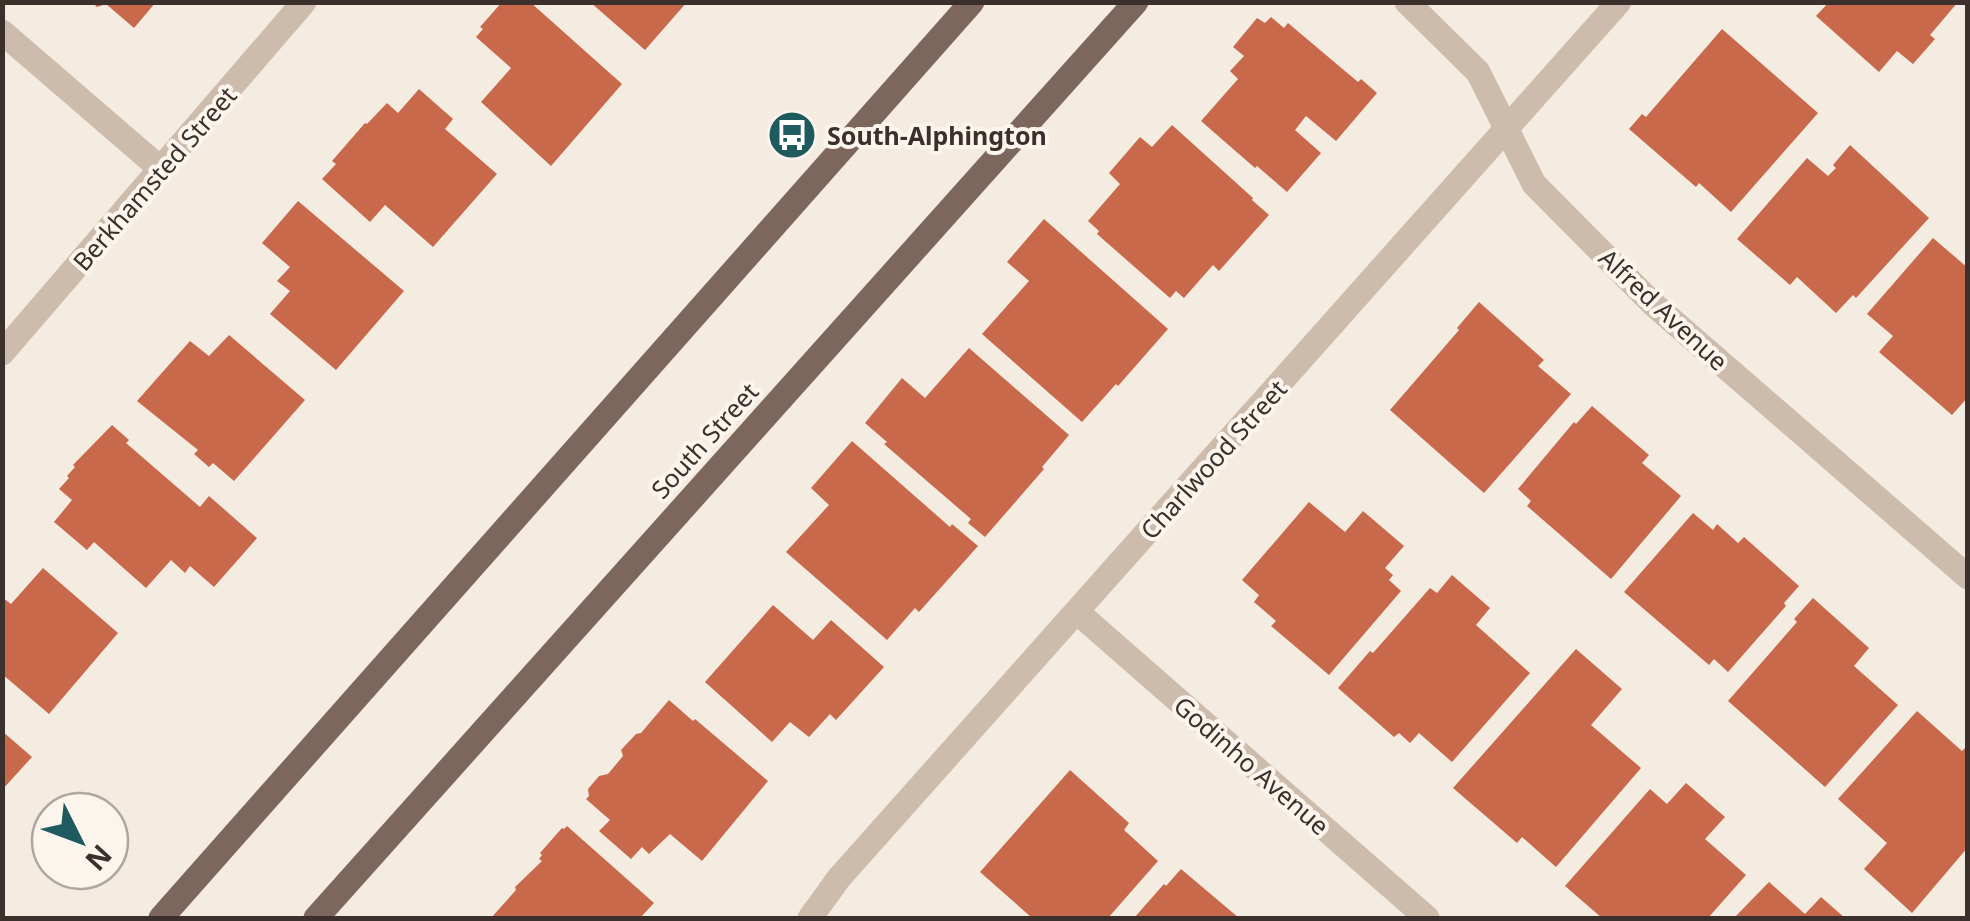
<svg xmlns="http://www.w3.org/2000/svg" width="1970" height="921" font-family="'Noto Sans',sans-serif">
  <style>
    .building { fill: #c8694b }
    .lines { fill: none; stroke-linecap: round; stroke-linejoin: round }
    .minor { stroke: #cdbbac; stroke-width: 25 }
    .primary { stroke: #7d675c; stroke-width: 25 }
    .labels { text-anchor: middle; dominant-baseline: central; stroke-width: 8; stroke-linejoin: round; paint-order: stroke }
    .poi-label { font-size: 25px; font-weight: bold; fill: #3b302b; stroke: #fbf5ee; text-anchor: start }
    .street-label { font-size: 25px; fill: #3b302b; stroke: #fbf5ee }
  </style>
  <rect width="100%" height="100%" fill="#f4ebe1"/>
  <!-- building -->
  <path class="building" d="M92,2H156L134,28L106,4L97,7Z
    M502,2H530L622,84L551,166L481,102L511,68L476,37L483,29L480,27Z
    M590,2H687L645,50Z
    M1829,2H1958L1930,35L1935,39L1913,64L1897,51L1879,72L1816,16Z
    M1271,17L1284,28L1288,23L1358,82L1361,79L1377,93L1336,141L1306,116L1295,130L1321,153L1287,192L1257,166L1255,168L1201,121L1238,79L1230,71L1244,56L1233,47L1257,18L1265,23Z
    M1722,29L1818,113L1731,212L1699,183L1696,187L1629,129L1642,114L1646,117Z
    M419,89L453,119L445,129L497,174L433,247L385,205L370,222L322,179L336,164L332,161L365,123L367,124L387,103L398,113Z
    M1172,125L1253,198L1252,200L1269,215L1219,271L1213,265L1184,298L1176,291L1170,298L1097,234L1099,231L1088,221L1120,184L1109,173L1140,137L1152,147Z
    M1850,145L1929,218L1856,298L1853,295L1836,313L1797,277L1790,285L1737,239L1807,158L1828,176L1836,168L1833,165Z
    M298,201L404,291L336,370L270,314L290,291L277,281L290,267L262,243Z
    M1044,219L1168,329L1118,386L1116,384L1082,422L982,334L1029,281L1007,262Z
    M1933,238L1968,268V397L1952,415L1879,352L1893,336L1867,314Z
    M1479,302L1544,360L1538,366L1571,394L1484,493L1390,410L1459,330L1457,328Z
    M229,335L305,400L234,481L213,463L209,467L194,454L198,450L137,401L190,341L209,356Z
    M969,348L1069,435L1042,467L1044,469L985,537L968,523L971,519L884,444L887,442L865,423L902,378L925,398Z
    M1592,406L1649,455L1642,463L1681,496L1611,579L1527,506L1531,501L1518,489L1574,422L1576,424Z
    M112,425L129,440L126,443L200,507L209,496L257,538L214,587L190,566L185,573L171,560L146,588L94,542L87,550L54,522L72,500L59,489L69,478L67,476L75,467L73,465Z
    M852,441L950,527L952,524L978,546L919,612L915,608L887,640L786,552L829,505L811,488Z
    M1309,502L1345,532L1363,511L1404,546L1385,568L1393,575L1389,580L1401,591L1329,675L1271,626L1276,621L1254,602L1259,595L1242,580Z
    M1693,513L1713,530L1717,524L1738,543L1744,537L1799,586L1784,603L1786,606L1728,672L1714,659L1709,665L1624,592Z
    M43,568L118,633L49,714L2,674V597L11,604Z
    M1452,575L1490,608L1476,625L1530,673L1452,762L1419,733L1410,743L1399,733L1394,737L1338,688L1370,651L1373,653L1430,588L1437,593Z
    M1813,598L1869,648L1854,666L1898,705L1825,787L1728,701L1797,622L1794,619Z
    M773,605L813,640L831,620L884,667L836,720L830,714L809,737L790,722L772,742L705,682Z
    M1576,649L1622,689L1591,725L1641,768L1556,867L1522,837L1517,843L1453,788Z
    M669,700L693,721L695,719L768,781L702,861L670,834L649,854L642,847L631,859L599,831L610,820L586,799L589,796L588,789L599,776L608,774L623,756L621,750L636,734L641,733Z
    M1917,711L1962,751L1968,745V847L1912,913L1864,869L1887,843L1838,799Z
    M2,731L32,757L2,790Z
    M1070,770L1129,823L1124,830L1158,861L1108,918H1032L980,872Z
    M1686,783L1725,817L1705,839L1746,875L1708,918H1602L1565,886L1650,789L1667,804Z
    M567,826L654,903L640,918H491L516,890L515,887L542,861L539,859L542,855L540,853L562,828L564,829Z
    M1181,869L1239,918H1134L1164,884L1166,886Z
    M1769,882L1805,914L1821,897L1845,918H1734Z"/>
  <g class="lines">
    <!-- minor -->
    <path class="minor" d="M1407,2L1478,72L1534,184L1653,304L1968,577
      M2,32L162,170
      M2,353L304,2
      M1077,612L1427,918
      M810,918L839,878L1619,2"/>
    <!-- primary -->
    <path class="primary" d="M161,918L972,2
      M316,918L1136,2"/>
  </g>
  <!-- icons -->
  <defs>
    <g id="bus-disc" transform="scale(2.5)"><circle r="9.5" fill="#1f5a5e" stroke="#fbf5ee"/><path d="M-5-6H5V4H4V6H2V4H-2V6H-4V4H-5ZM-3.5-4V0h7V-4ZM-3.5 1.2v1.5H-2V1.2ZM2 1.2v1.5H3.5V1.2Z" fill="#fff"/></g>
  </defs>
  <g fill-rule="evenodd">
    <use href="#bus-disc" x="792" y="135"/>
  </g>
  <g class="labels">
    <!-- poi labels -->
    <g class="poi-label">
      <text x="827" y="135">South-Alphington</text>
    </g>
    <!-- street labels -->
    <g class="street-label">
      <text transform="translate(154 178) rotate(-49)">Berkhamsted Street</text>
      <text transform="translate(1664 309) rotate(43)">Alfred Avenue</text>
      <text transform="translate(704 440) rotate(-48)">South Street</text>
      <text transform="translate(1213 459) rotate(-48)">Charlwood Street</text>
      <text transform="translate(1252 765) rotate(41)">Godinho Avenue</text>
    </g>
  </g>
  <!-- border -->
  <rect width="1970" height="921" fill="none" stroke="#3b302b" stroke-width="10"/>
  <!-- north arrow -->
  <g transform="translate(80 841) rotate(132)"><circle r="48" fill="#fbf5ee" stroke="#aea6a0" stroke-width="2.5"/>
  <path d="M0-8L18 38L0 25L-18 38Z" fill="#1f5a5e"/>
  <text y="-15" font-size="28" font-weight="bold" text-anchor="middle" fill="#3b302b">N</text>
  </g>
</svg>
